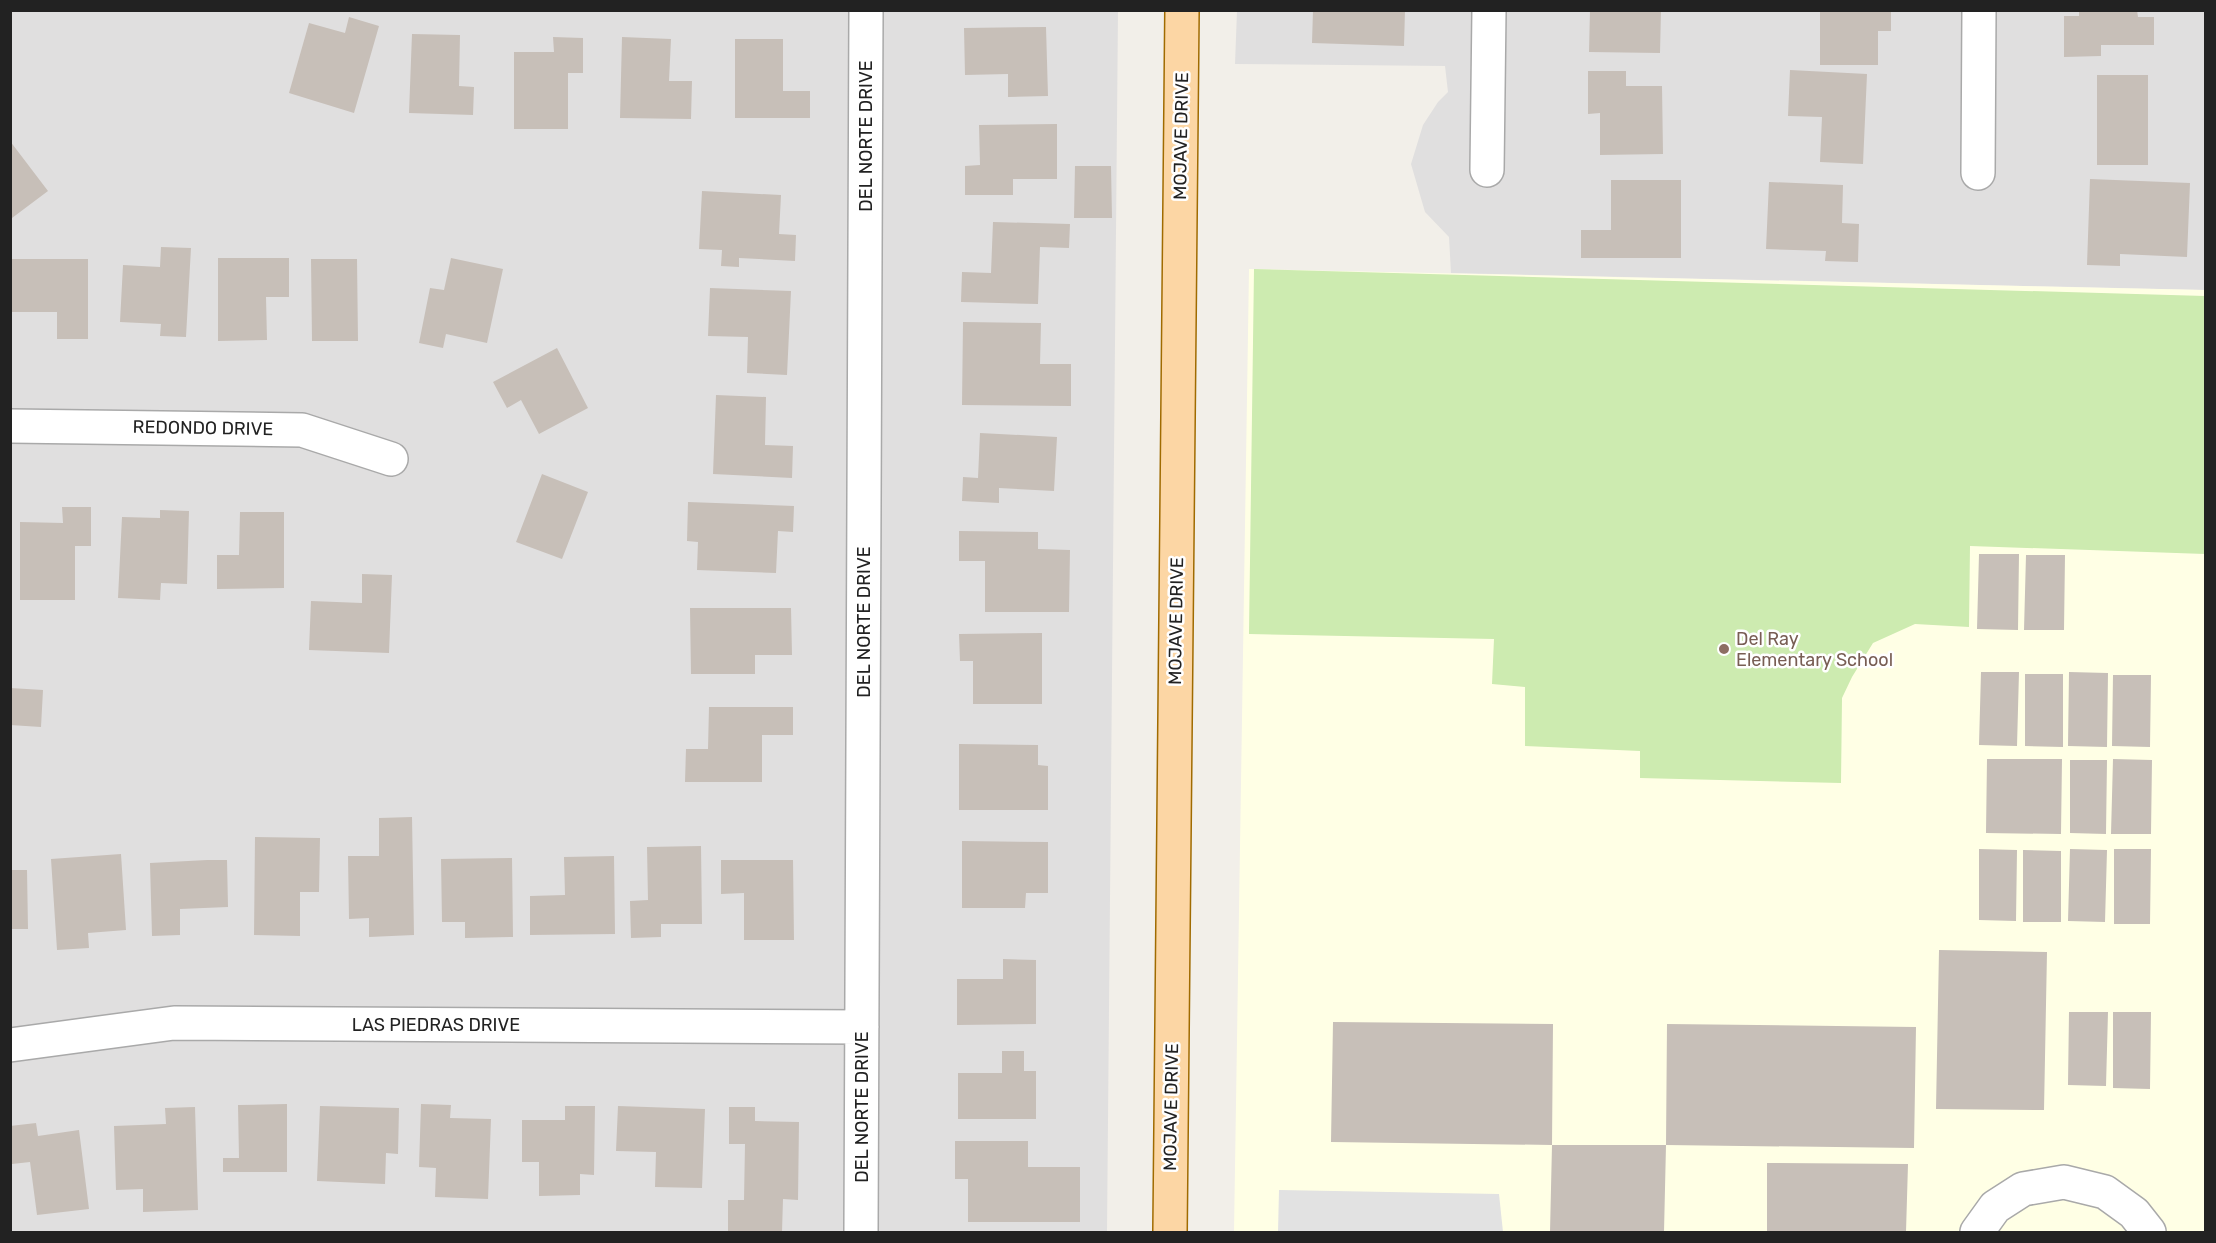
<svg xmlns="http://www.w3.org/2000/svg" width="2216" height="1243" font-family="Rubik,sans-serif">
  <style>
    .residential { fill: #e0dfdf }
    .education { fill: #ffffe5 }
    .grass { fill: #cdebb0 }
    .parking { fill: #e2e2e2 }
    .building { fill: #c7bfb8 }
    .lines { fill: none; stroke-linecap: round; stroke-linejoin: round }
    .minor-casing { stroke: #a9a9a9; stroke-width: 36 }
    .major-casing { stroke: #a06b00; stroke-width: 36 }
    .minor { stroke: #fff; stroke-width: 33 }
    .major { stroke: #fcd6a4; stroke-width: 33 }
    .education-dot { fill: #8d6e63; stroke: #fff; stroke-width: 2 }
    .labels { text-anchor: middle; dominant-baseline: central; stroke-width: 5; stroke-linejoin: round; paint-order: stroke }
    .street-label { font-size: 18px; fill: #222; stroke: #fff }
    .education-label { font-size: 18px; fill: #785e54; stroke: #fff; text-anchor: start }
  </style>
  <rect width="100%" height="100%" fill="#f2efe9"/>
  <!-- residential -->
  <path class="residential" d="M10,11H1118L1107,1232H11Z
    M1237,11H2205V290L1451,273L1449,237L1425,212L1411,164L1423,125L1438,102L1448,92L1445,66L1235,64Z"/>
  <!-- education -->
  <path class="education" d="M1249,269L2205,290V1232H1234Z"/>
  <!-- grass -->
  <path class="grass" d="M1254,269L2205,296V554L1970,546L1969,627L1915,624L1873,643L1852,677L1842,698L1841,783L1640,778V751L1525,746V687L1492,684L1494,639L1249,634Z"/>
  <!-- parking -->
  <path class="parking" d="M1279,1190L1499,1194L1503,1232H1278Z"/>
  <!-- building -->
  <path class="building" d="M1313,10H1405L1404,46L1312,43Z
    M1590,10H1661L1660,53L1589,52Z
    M1820,10H1891V31H1878V65H1820Z
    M2079,10H2137L2138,17H2154V45H2101V56L2064,57V16H2079Z
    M349,17L379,26L354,113L289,93L309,23L345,33Z
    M1046,27L1048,96L1008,97V74L965,75L964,28Z
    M412,34L460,35L459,86L474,87L473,115L409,113Z
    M553,37L583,38V73H568V129H514V52H554Z
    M622,37L671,39L669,81H692L691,119L620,118Z
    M735,39H783V91H810V118H735Z
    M1790,70L1867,74L1863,164L1820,162L1822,117L1788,116Z
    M1588,71H1626V86H1662L1663,154L1600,155V113L1588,114Z
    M2097,75H2148V165H2097Z
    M1057,124V179H1013V195H965V166L980,165L979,125Z
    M10,141L48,191L12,218L10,215Z
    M1075,166H1111L1112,218H1074Z
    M2090,179L2190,183L2187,257L2120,254V266L2087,265Z
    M1611,180H1681V258H1581V230H1611Z
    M1769,182L1843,185L1842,223L1859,224L1858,262L1825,261L1826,251L1766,249Z
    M702,191L781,195L779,234L796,235L795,261L739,258V267L721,266L722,250L699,249Z
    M993,222L1070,224L1069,248L1040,247L1038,304L961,302L962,272L991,273Z
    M161,247L191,248L186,337L160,336L161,324L120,322L123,265L160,267Z
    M218,258H289V297H266L267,340L218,341Z
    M451,258L503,269L487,343L446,334L443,348L419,343L430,288L444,290Z
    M10,259H88V339H57V312H10Z
    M311,259H357L358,341H312Z
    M710,288L791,291L787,375L747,373L748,337L708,336Z
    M963,322L1041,323L1040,364H1071V406L962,405Z
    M557,348L588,408L539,434L521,400L507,408L493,382Z
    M716,395L766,397L765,445L793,446L792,478L713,474Z
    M980,433L1057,437L1054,491L999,488V503L962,501L963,477L978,478Z
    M542,474L588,492L562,559L516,542Z
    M688,502L794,506L793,532L778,531L776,573L697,570L698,542L687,541Z
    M62,507H91V546H75V600H20V522L63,523Z
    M160,510L189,511L187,584L161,583L160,600L118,598L122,517L160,518Z
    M240,512H284V588L217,589V555H239Z
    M959,531L1038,532V549L1070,550L1069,612H985V561H959Z
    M1979,554H2019L2018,630L1977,629Z
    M2026,555H2065L2064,630H2024Z
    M362,574L392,575L389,653L309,650L311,601L362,603Z
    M690,608H791L792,655H755V674H691Z
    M1042,633V704H973V661H960L959,634Z
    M1981,672H2019L2017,746L1979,745Z
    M2069,672L2108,673L2107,747L2068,746Z
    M2025,674H2063V747L2025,746Z
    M2113,675H2151L2150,747L2112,746Z
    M10,688L43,690L41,727L10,725Z
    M709,707H793V735H762V782H685L686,749H708Z
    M959,744L1038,745V765L1048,766V810H959Z
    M1987,759H2062L2061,834L1986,833Z
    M2113,759L2152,760L2151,834H2111Z
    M2070,760H2107L2106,834L2070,833Z
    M412,817L414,935L369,937V918L349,919L348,856H379V818Z
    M255,837L320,838L319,892H300V936L254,935Z
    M962,841L1048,842V893H1026L1025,908H962Z
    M701,846L702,924H661V937L631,938L630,901L648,900L647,847Z
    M1979,849L2017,850L2016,921L1979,920Z
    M2070,849L2107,850L2105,922L2068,921Z
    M2114,849H2151L2150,924H2114Z
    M2023,850L2061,851V922H2023Z
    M121,854L126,930L88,933L89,948L57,950L51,859Z
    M614,856L615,934L530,935V896L565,895L564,857Z
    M512,858L513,937L465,938V922H442L441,859Z
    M207,860H227L228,907L180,909V935L152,936L150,863Z
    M721,860H793L794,940H744V893L721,894Z
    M10,870H27L28,929H10Z
    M1939,950L2047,952L2044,1110L1936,1109Z
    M1003,959L1036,960V1024L957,1025V979H1003Z
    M2069,1012H2108L2106,1086L2068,1085Z
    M2113,1012H2151L2150,1089L2113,1088Z
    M1333,1022L1553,1024L1552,1145L1331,1142Z
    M1667,1024L1916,1027L1914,1148L1666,1145Z
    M1002,1051H1024V1071H1036V1119H958V1073H1002Z
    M287,1104V1172H223V1158H239L238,1105Z
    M421,1104L451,1105L450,1118L491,1119L488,1199L435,1197L436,1168L419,1167Z
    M320,1106L399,1108L398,1154L386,1153L385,1184L317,1181Z
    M565,1106H595L594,1175L580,1174V1195L539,1196V1162H522V1120H565Z
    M618,1106L705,1109L702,1188L655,1187L656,1152L616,1151Z
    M195,1107L198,1210L143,1212V1189L116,1190L114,1126L166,1124L165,1108Z
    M729,1107H755V1121L799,1122L798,1200L783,1199L782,1232H728V1200H744L745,1144H729Z
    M36,1123L38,1136L79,1130L89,1209L37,1215L30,1162L12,1164L10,1148V1126Z
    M955,1141H1028V1167H1080V1222H968V1179H955Z
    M1552,1145H1666L1664,1232H1550Z
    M1767,1163L1908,1164L1906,1232H1767Z"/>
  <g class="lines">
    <!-- minor casing -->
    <g class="minor-casing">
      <path id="minor" d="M1487,170L1489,10
        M1978,173L1979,10
        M10,426L302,430L391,459
        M10,1045L174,1023L862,1027
        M861,1232L866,10
        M1977,1232L1995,1207L2023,1189L2064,1182L2105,1192L2134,1213L2149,1232"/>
    </g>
    <!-- major casing -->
    <g class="major-casing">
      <path id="major" d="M1170,1232L1182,10"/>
    </g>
    <!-- minor -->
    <use href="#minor" class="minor"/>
    <!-- major -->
    <use href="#major" class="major"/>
  </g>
  <!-- markers -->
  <circle class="education-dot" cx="1724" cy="649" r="6"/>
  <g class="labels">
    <!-- street labels -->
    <g class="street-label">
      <text transform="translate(866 136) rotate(-90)">DEL NORTE DRIVE</text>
      <text transform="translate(1181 136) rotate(-89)">MOJAVE DRIVE</text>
      <text transform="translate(203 428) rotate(1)">REDONDO DRIVE</text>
      <text transform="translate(1176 621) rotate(-89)">MOJAVE DRIVE</text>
      <text transform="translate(864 622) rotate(-90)">DEL NORTE DRIVE</text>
      <text x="436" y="1025">LAS PIEDRAS DRIVE</text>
      <text transform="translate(862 1107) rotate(-90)">DEL NORTE DRIVE</text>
      <text transform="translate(1171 1107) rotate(-89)">MOJAVE DRIVE</text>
    </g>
    <!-- education labels -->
    <g class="education-label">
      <text x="1736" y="639">Del Ray<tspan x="1736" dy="21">Elementary School</tspan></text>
    </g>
  </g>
  <!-- border -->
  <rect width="2216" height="1243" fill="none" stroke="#222222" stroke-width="24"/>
</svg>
